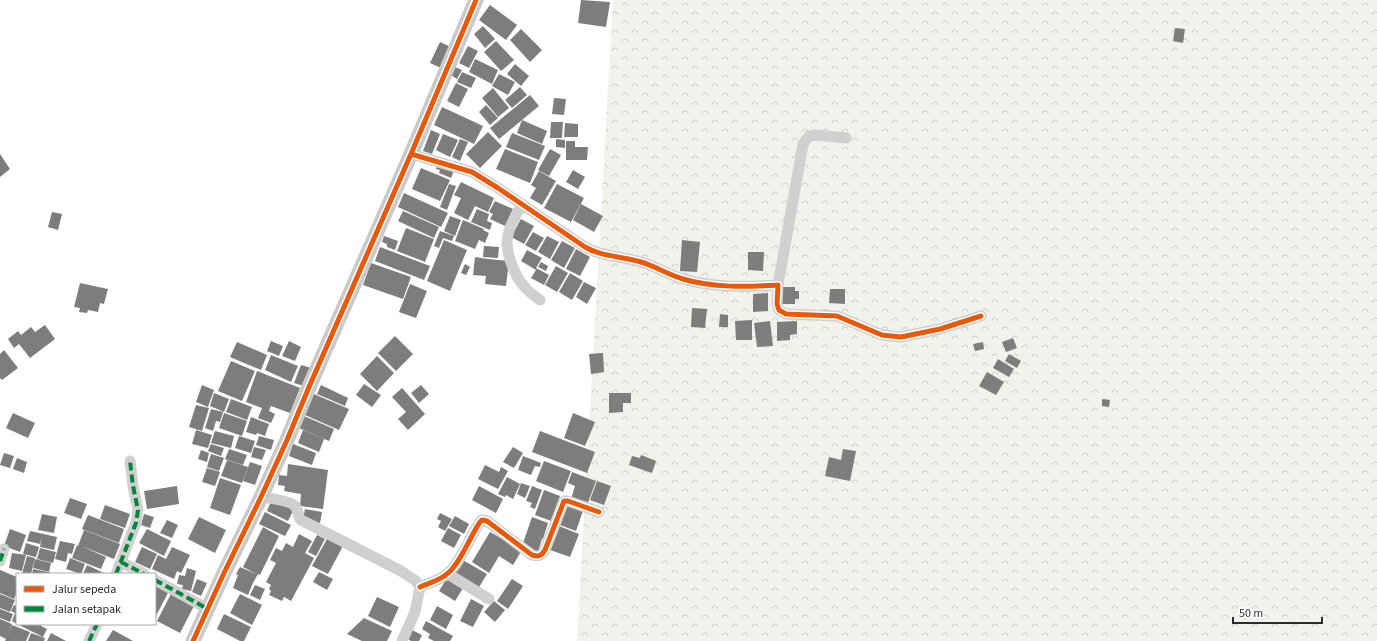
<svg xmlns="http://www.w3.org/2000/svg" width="1377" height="641" font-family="'Source Sans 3',sans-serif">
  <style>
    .forest { fill: url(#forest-crowns) }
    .building { fill: #7d7d7d }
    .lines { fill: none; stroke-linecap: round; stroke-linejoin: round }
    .street { stroke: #d0d0d0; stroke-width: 11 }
    .secondary { stroke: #c9c9c9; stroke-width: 15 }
    .quiet { stroke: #00873e; stroke-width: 4; stroke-dasharray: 8 4; stroke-linecap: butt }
    .cycleway-casing { stroke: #fff; stroke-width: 8 }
    .cycleway { stroke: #e8590c; stroke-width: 5 }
  </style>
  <defs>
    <pattern id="forest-crowns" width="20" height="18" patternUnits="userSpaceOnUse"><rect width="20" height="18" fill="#f0f2eb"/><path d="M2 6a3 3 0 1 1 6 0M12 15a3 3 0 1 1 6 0" fill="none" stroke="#ced0ca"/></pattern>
  </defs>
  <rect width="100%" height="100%" fill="#fff"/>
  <!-- forest -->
  <path class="forest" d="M613,0H1377V641H577Z"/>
  <!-- building -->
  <path class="building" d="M581,0L610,2L606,27L578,23Z
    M490,5L517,25L506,40L479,20Z
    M483,26L495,39L485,48L474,34Z
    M1175,28L1185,29L1183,43L1173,41Z
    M521,29L542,50L530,62L510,40Z
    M496,41L514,60L501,71L484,52Z
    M440,42L451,47L441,68L430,63Z
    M468,46L478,51L469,68L459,63Z
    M475,59L498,70L492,84L469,72Z
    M515,64L529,76L521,86L507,74Z
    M455,67L462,70L457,79L451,75Z
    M462,72L476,78L471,88L457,82Z
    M499,74L515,82L508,95L492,86Z
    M456,83L468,89L459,107L447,101Z
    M520,87L527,95L512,108L505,100Z
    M493,88L509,108L498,117L482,98Z
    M530,95L539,106L499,139L490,128Z
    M554,98L566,99L564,115L552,114Z
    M486,105L498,118L490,125L479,112Z
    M442,107L483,126L474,144L434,125Z
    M522,120L547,131L542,144L517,133Z
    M551,122H563L562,138H550Z
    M565,123L578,124V137H564Z
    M431,130L440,134L432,154L423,151Z
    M488,132L502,146L480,168L466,154Z
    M512,133L545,146L539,160L506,147Z
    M443,134L458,140L450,157L436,150Z
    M460,139L468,142L460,161L452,157Z
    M556,139L565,140V148L556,147Z
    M566,141H575V147H588L587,160H566Z
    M505,149L538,162L530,183L496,169Z
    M550,149L561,155L549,176L538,170Z
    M0,154L10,169L0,177Z
    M438,164L454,170L451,178L439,173L440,170L436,169Z
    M421,168L450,180L440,201L412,189Z
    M573,170L585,177L578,189L566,182Z
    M539,171L556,181L542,205L530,198L536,188L531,185Z
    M461,182L494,198L488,212L475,206L468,220L454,213L461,198L454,195Z
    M449,184L456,186L447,210L440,207Z
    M557,184L584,198L571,222L544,208Z
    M404,193L448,213L441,227L398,207Z
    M495,201L513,209L505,226L490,219L493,214L489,212Z
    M581,204L603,216L594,232L573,220Z
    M477,209L489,214L487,221L492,223L490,230L471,222Z
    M403,211L439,227L434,238L398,221Z
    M52,212L62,214L58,230L48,227Z
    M450,216L461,220L455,236L444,231Z
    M521,219L534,226L524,244L511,237Z
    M463,220L484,229L483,230L489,233L485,243L479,240L475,249L455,241Z
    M406,228L434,239L425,262L397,251Z
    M440,231L454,236L452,241L443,238L439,248L434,246Z
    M533,232L544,238L536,251L525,245Z
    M384,236L398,241L395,250L387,247V244L382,242Z
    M547,236L559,242L550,259L538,252Z
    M444,240L467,250L450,291L427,281Z
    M682,240L700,242L697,272L680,271Z
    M562,241L575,248L564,268L551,260Z
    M484,246L499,247L498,258L483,257Z
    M380,247L430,266L424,280L375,261Z
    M576,249L590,257L580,276L566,269Z
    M527,250L542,258L536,268L549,275L544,285L531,278L536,270L521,261Z
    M748,252H764L763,271L748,270Z
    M475,257L488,259L487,267L488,259L509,261L506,286L485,284L486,276L473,275Z
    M541,262L548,266L546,271L538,267Z
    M371,263L411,277L403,299L363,285Z
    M465,264L470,267L466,275L461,273Z
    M556,266L568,273L557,292L545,285Z
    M570,273L583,281L572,300L559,292Z
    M584,282L596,288L587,304L576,297Z
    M80,283L108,289L104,304L100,303L98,312L88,310L87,313L79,312L80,308L74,307Z
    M410,284L427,291L416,318L399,312Z
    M779,287H795V291H799V299H795V304H779Z
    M830,289H845V304L829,303Z
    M768,293V311L753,312V294Z
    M692,308L707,309L705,328L691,327Z
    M720,314L728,315V327H719Z
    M752,320V340H736L735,321Z
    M770,321L773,346L757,347L754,323Z
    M797,321V334L790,335V340L777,341V322Z
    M45,325L55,339L30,358L19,344L14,348L8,339L18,331L21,335L31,327L35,332Z
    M395,336L413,354L396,371L378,353Z
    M1013,338L1017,348L1006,352L1002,342Z
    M271,341L283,346L279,356L267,351Z
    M289,341L301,347L295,361L282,356Z
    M237,342L267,355L261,370L230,357Z
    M983,342L984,349L975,351L973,344Z
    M4,350L18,368L2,380L0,378V354Z
    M603,353L604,372L591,374L589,354Z
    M1009,354L1021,361L1017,368L1005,361Z
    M271,355L298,366L291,382L265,370Z
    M377,356L394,373L377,391L360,374Z
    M998,359L1014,369L1009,377L993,368Z
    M231,361L255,371L242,401L218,391Z
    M301,365L311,368L304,386L294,383Z
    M257,371L300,388L290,413L271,406L269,411L275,414L271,423L258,418L262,408L246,402Z
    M987,372L1004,382L996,395L979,386Z
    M364,384L381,395L372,407L356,395Z
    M202,385L214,390L208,407L196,402Z
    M321,385L348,398L345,406L317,394Z
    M421,385L429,394L419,403L411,393Z
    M402,388L425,414L408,430L398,419L406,412L392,397Z
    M214,393L229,399L224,412L210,406Z
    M609,393H631V403H623V412L609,413Z
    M314,394L349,409L339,430L305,415Z
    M231,399L252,407L247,420L226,412Z
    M1102,399L1110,400L1109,407L1102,406Z
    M196,405L209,408L202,431L189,427Z
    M211,409L223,412L220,422L216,421L213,431L205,428Z
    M13,413L35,423L28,438L6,428Z
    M224,413L247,421L242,436L219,428Z
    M573,413L595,422L585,446L564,438Z
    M304,416L334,429L329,441L299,428Z
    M251,417L269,424L265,436L257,433L256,435L246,432Z
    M196,430L212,435L208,448L192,444Z
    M303,430L324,439L319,452L298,443Z
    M215,431L234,436L231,448L211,443Z
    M540,431L595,452L587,473L532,452Z
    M239,436L255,441L251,453L235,448Z
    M259,436L274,440L271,450L256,445Z
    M211,444L224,448L221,456L208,451Z
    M293,444L316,453L312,465L289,456Z
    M254,447L266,450L262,460L251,457Z
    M513,447L523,453L514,468L503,462Z
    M229,449L247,455L243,465L225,459Z
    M843,449L856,451L850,481L825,476L829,457L841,460Z
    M201,450L209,453L207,462L198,459Z
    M4,453L14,456L10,468L0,465Z
    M211,454L224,458L219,471L207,467Z
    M641,455L656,461L652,473L629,465L632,456L640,458Z
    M523,456L541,463L540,467L535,466L531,475L518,470Z
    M17,458L27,462L24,473L13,469Z
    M227,460L248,467L242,483L221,476Z
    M544,461L571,471L563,492L536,481Z
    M250,462L262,466L255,485L243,481Z
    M288,464L328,470L323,509L300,506L301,494L284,491L285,486L278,485L279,475L287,476Z
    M485,465L499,472L501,467L508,471L498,489L478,479Z
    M207,468L220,472L215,486L202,482Z
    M572,472L596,481L587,505L571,499L575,486L568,483Z
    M507,477L520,484L513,499L506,495L505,497L498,494Z
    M220,478L241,485L230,515L210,508Z
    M597,481L611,486L604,505L590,500Z
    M521,483L530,486L525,498L517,494Z
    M177,486L179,504L147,509L144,491Z
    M479,486L503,499L496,513L472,500Z
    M532,486L542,490L535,509L530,507L532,503L526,501Z
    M544,490L560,496L551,521L535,515Z
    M70,498L87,504L81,519L64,513Z
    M272,499L294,509L288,521L267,511Z
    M568,502L584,508L576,531L560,525Z
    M105,505L130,514L125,528L100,519Z
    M305,509L322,512L320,523L303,519Z
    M265,512L291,525L285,536L259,524Z
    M440,513L452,519L445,531L438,527L441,521L437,519Z
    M42,514L57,517L54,533L38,530Z
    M144,514L154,517L150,528L141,525Z
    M88,515L124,529L119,543L82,529Z
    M455,516L469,524L464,534L449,526Z
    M199,517L226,530L215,553L188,539Z
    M532,517L548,523L543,539L537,537L542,539L538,552L522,546Z
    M167,520L178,525L172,538L160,533Z
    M559,526L579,534L570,557L550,550Z
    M263,527L279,536L260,575L258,574L253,583L249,581L253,583L248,595L233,588L238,575L236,574L240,567L256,574L243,567Z
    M448,528L461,535L454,548L441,541Z
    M10,529L26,535L20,552L4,546Z
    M147,529L171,541L164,556L139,543Z
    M84,530L120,544L114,559L81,546L106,557L101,569L72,558L77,545L78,546Z
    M30,531L57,537L54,550L40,547L42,536L40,544L27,541Z
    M490,532L522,550L513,565L499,556L489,573L472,562Z
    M299,534L312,541L305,553L314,558L291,601L284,597L282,601L269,595L271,591L269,589L271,585L266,582L276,563L270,560L276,548L282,551L286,543L293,547Z
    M317,535L325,539L316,556L308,552Z
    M328,537L343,546L328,574L312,566Z
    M60,541L75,544L72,554L68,553L66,562L55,559Z
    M26,543L39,547L36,557L23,554Z
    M142,547L157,554L150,569L135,562Z
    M172,547L190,555L181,573L177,571L174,579L152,569L158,555L166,559Z
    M40,548L56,552L53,563L37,559Z
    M12,553L26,555L22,571L9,568Z
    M27,556L35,558L31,574H22Z
    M70,558L85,564L81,574L66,569Z
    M35,559L51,563L49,572L33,568Z
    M461,559L487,574L478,589L452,575Z
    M87,565L106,574H83Z
    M187,568L196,571L191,591L182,589L183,585L177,584L179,575L185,576Z
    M33,569L52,573V574H32Z
    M0,570L17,577V592L14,599L0,593Z
    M319,572L333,579L327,590L313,582Z
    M448,576L465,585L455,601L439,591Z
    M197,579L207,583L201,596L192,592Z
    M512,579L523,586L508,609L497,601Z
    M155,583L169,591L156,616L155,615Z
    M255,585L265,589L260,600L250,595Z
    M172,592L195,604L180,633L157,621Z
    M0,594L15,600L10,612L0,608Z
    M240,594L262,605L252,625L230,613Z
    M377,597L399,607L390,627L368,616Z
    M471,599L484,606L473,627L460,621Z
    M494,601L505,610L495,622L484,612Z
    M14,605L17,606V624L12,621L15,613L11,611Z
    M437,606L453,615L446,629L430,620Z
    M0,609L13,614L10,622L0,618Z
    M224,614L251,627L244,641H240L217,629Z
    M364,618L392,631L387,641H362L347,634Z
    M0,619L12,624L6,639L0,636Z
    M426,621L453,636L450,641H434L428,638L430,634L422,629Z
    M17,624H42L41,626L47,629L43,637Z
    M12,625L30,632L26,641H5Z
    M113,630L133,641H106Z
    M412,630L422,635L419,641H411L408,639Z
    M31,633L45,638L44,641H28Z
    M51,633L66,641H47Z"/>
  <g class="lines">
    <!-- street -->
    <path class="street" d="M411,154L472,172L498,188L585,247C602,257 622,256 641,262C655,266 669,275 683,279C713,288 747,287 778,285L777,304L779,310L786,314L837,316L882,335L901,337L940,329L981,316
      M522,204C517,214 510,224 508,235C504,250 514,275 524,286C528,292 535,296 540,300
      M778,285L803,144L809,136L816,135L846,138
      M261,497C268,498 291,501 295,506C299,510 297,516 301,520L401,571L416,581L420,587L415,612L402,641
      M0,561L4,549
      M121,562L144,574
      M116,574L136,523L138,510L133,486L130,461
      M448,574L489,599
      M155,580L208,609
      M420,587C429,583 441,580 448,573C459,565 471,535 480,522L482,520L487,521L532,555C539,557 541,556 545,550L564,501H568L599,512
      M89,641L97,624"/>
    <!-- secondary -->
    <path class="secondary" d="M193,641L224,573L261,497L287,440L309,387L411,154L476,0"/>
    <!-- quiet -->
    <path class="quiet" d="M0,561L4,549
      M121,562L144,574
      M116,574L136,523L138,510L133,486L130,461
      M155,580L208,609
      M89,641L97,624"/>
    <!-- cycleway casing -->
    <g class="cycleway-casing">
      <path id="cycleway" d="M411,154L472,172L498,188L585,247C602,257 622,256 641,262C655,266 669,275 683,279C713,288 747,287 778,285L777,304L779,310L786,314L837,316L882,335L901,337L940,329L981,316
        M420,587C429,583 441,580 448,573C459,565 471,535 480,522L482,520L487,521L532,555C539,557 541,556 545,550L564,501H568L599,512
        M193,641L224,573L261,497L287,440L309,387L411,154L476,0"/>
    </g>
    <!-- cycleway -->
    <use href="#cycleway" class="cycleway"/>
  </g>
  <!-- legend -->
  <rect x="16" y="573" width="140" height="52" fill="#ffffff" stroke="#aaaaaa"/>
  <rect x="24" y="586" width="20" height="6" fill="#e8590c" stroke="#aaaaaa"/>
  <text x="52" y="593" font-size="12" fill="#2b2b2b">Jalur sepeda</text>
  <rect x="24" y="606" width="20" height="6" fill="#00873e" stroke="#aaaaaa"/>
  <text x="52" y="613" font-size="12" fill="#2b2b2b">Jalan setapak</text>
  <!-- scale -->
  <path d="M1233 617v6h89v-6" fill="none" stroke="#2b2b2b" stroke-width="2"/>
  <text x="1239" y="617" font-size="12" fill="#2b2b2b" stroke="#ffffff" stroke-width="3" paint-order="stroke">50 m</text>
</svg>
